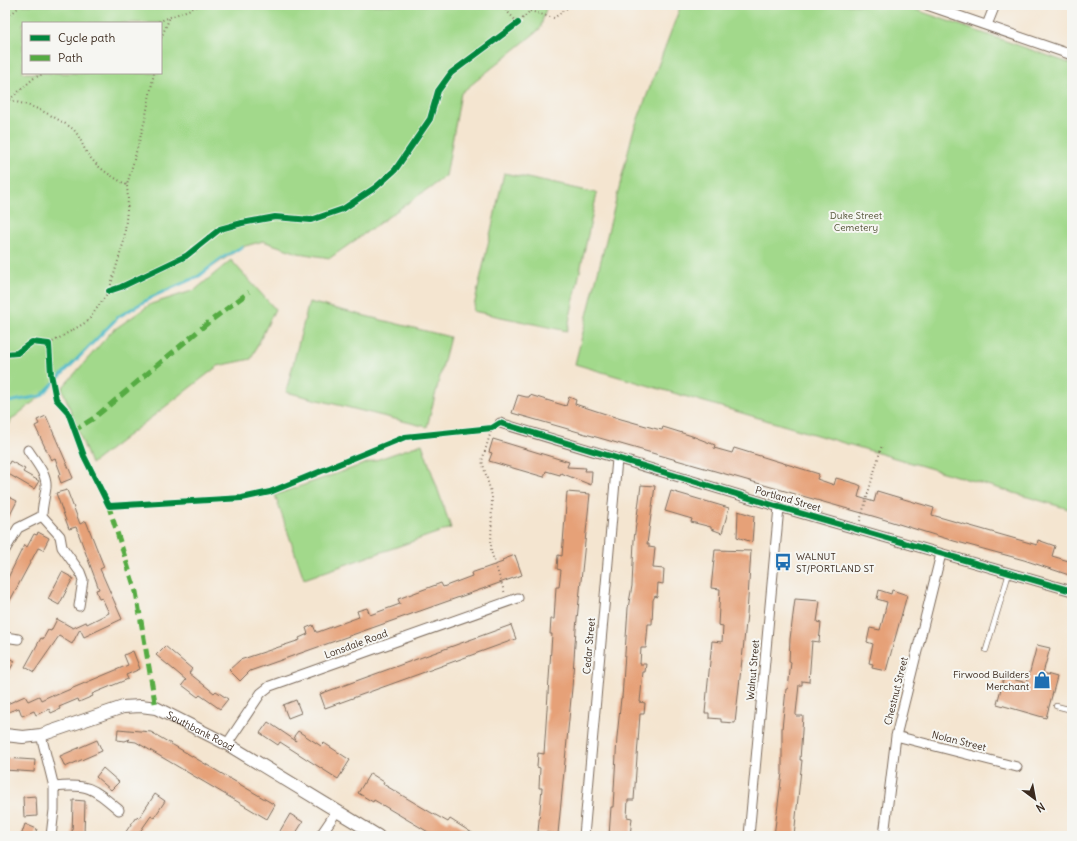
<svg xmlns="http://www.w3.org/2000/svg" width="1077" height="841" font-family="Delius,sans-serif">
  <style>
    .green { fill: #a2d98b; stroke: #6e8254; fill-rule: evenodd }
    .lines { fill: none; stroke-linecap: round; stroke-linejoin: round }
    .stream { stroke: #4eb9c9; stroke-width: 3 }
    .building { fill: #e6a178 }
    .service-casing { stroke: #7c6b5c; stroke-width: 6 }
    .minor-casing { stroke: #7c6b5c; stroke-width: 11 }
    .tertiary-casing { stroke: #7c6b5c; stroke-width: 14 }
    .path { stroke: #7c6b5c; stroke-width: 2; stroke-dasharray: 1 3; stroke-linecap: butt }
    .service { stroke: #fff; stroke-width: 4.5 }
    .minor { stroke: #fff; stroke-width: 9 }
    .tertiary { stroke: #fff; stroke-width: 12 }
    .quiet { stroke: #55ab43; stroke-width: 5; stroke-dasharray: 10 5; stroke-linecap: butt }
    .cycleway-casing { stroke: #f6f6f2; stroke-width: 8 }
    .cycleway { stroke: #00873e; stroke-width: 6 }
    .labels { text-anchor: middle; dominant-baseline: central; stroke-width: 4; stroke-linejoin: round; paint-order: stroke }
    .park-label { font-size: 10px; fill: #555639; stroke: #f6f6f2 }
    .street-label { font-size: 10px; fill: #3b2a1e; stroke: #f6f6f2 }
    .poi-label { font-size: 10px; fill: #3b2a1e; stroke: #f6f6f2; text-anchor: start }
  </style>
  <rect width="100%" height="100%" fill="#f6f6f2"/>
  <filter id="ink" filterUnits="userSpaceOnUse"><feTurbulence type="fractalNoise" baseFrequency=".025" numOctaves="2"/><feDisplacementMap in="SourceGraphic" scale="8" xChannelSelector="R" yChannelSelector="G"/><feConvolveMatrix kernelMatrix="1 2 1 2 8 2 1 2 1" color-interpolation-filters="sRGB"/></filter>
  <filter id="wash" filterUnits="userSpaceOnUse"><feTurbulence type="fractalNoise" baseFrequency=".012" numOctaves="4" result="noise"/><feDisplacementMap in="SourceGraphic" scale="16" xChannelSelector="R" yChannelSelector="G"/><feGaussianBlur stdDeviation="0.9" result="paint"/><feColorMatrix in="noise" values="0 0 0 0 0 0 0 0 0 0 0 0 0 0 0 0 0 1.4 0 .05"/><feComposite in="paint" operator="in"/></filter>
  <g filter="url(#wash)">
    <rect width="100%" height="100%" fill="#f4e5d0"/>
    <!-- green -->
    <path class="green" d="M5,5H547L540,29L461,93L446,176L330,258L298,253L263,241L242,247L199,276L154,296L118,317L41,396L12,419L5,432ZM23,23H161V73H23Z
      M681,5H902L1072,64V510L575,364L633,132Z
      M504,173L597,193L567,331L473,311Z
      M231,260L275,309L251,359L218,366L91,464L62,388L112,331L151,304L195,290Z
      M309,302L450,337L427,427L286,392Z
      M422,444L451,528L304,579L275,495Z"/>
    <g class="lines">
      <!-- stream -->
      <path class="stream" d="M8,402L41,396L118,317L154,296L199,276L222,258L242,247
        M5,408L8,402"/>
    </g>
    <g id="blocks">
      <!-- building -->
      <path class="building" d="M518,395L526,397H529L530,395L566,406L569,397L576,400L575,404L621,419L657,429L662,430L663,427L692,436L715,445L714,448L732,453L734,448L819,474L817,479L834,485L836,478L857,484L861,486L858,497L874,502L877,491L934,508L932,515L1037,545L1038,540L1055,546L1052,556L1072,562V576L1024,560L954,541L876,517L512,413Z
        M46,416L73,478L61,483L58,475L61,474L55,458L51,460L35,426L39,424L37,420Z
        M493,439L569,462L567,467L586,468L585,471H592L591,485L561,473L560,475L546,471L544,477L489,461L492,453L489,452Z
        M10,461L25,469L23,472L39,481L34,489L5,472Z
        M641,485L655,486L647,544H649V547L655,548L653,568L664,569L663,584L658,583L657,597L655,596L653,600L652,624H648L646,648H641L640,664H646L645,672H643L640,702L645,703L644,714H640L634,800H628L627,817L632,818L630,836H609L611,807H613L617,737L621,698H622L628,608L632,586L634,540Z
        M67,490L80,524L86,521L104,567L100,569L122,619L84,637L80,629L72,644L59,636L34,672L25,667L41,638L43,639L48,630L51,631L57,619L73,628L86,622L87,624L109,613L102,598L99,599L96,590L99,589L76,527L69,529L56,493Z
        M671,491L729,508L722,533L711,529V527L691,522L692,519L665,511Z
        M567,492L590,494L576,629L572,688L558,834L538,832L542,788H539L540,768L537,767L538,753L544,754L552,634H550L551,619H554L556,587H559L561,570L557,569L558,555L562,556Z
        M5,495L17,501L5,525Z
        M738,511L754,516L752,542L737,537Z
        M38,532L49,538L43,550L38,548L5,610V584L24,545L27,547L34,534L37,535Z
        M715,550L751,551L747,614L735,723L721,722V719L709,718V713H705L712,641L722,642L723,626L718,625L720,589L711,588Z
        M515,555L522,575L250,671L240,681L229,670L240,660L300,640L299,638L308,634L306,628L313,625L316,632H318L359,617L357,611L367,608L370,615L400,604L398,599L441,583L443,587L472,576L471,573L503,562L502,560Z
        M62,572L73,578L59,605L48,599Z
        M879,590L891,594L892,590L907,595L886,671L872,668L873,664L869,663L873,644L867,642L870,628L880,630L883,619L887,602L877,599Z
        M795,599L820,601L817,622L821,623L819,642L812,641L809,682L802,681V685H799L796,713V716H803L800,760H802L794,836H774L782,773V729L786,689H788L791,662H789L790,639Z
        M511,625L516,639L325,708L320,694Z
        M1037,645L1050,648L1043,673L1057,677L1046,718L997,704L1004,677L1027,683Z
        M165,646L192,669L189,673L214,693L216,691L228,699L220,709L200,695L198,697L182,685L186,680L156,655Z
        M133,651L140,669L126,675L128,679L92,694L93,696L79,702L78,699L59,707L60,709L51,713L49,709L36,715L34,711L22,716L19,708L5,713V705L25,696L28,701L39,696L41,700L54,694V696L128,665L124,655Z
        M5,655L15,661L5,678Z
        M296,700L301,713L288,718L283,705Z
        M268,722L296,741L294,736L298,731L321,746L324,743L350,760L338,779L280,742L278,745L260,733Z
        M118,729L151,732L275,805L267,819L136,742L128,741L130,739L125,741L117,740Z
        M97,740L102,751L65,767L60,756Z
        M5,758L35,760L34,772L5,770Z
        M103,768L119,782L111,790L96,777Z
        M370,773L384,782L383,784L430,812L448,822L450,819L477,836H435L374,800L373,802L358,793Z
        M155,794L165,801L154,818L151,816L137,836H123L136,817L139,818Z
        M36,796L37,816L24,817L23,797Z
        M73,800L85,801L84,836H72Z
        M290,814L303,822L294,836H277Z
        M25,824L37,829L34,836H21Z"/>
    </g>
  </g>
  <g filter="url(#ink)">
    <use href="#blocks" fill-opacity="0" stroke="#7c6b5c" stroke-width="1"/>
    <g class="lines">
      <!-- service casing -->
      <g class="service-casing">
        <path id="service" d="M986,650L1009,573
          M1056,706L1072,710"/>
      </g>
      <!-- minor casing -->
      <g class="minor-casing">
        <path id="minor" d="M927,5L1072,55
          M987,25L995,5
          M500,423L779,507L1072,591
          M42,516L60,536L62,547L80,572L83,580L79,606
          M5,550L18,528L42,516C42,506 45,497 46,487C47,474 35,461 28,450
          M5,637L18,639
          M41,735L54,787V810L51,836
          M896,736L1017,767
          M227,744L261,693L270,686L518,598
          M54,787C88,783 93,788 119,810
          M320,836L337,811
          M584,836L617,459
          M749,836L779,507
          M884,836L896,736L941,554"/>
      </g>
      <!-- tertiary casing -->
      <g class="tertiary-casing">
        <g id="tertiary">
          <path id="s1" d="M5,735L23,737L41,735L123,707L141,706L156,708L227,744L378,836"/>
        </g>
      </g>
      <!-- path -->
      <path class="path" d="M495,5L504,8L518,23L530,11L532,5
        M647,8L648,5
        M530,11L554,18L571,5
        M5,20L21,5
        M155,23L201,5
        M161,38L170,17
        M5,98L10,99L34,78L45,73
        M10,99C16,103 23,103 30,106C42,110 62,121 73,129C80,136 82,145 87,153C97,168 111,176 127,185
        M49,344L51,374L56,399L68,412L75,430
        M5,354L17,353L32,342L49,344L88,321L109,291L124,241L128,200L127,185L145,120L154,73
        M492,428L482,461L492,496L491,551L505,594
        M109,506L242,498L270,492L405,437L492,428
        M860,521L882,445"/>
      <!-- service -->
      <use href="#service" class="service"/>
      <!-- minor -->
      <use href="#minor" class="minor"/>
      <!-- tertiary -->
      <use href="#tertiary" class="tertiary"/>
      <!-- quiet -->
      <path class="quiet" d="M76,433L75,430L94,418L209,322L249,292
        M108,504L136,592L156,708"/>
      <!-- cycleway casing -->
      <g class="cycleway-casing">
        <path id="cycleway" d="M109,291L121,287L186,256L220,229L242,223L275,217L311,220L343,209L376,187L395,170L430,119L438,91L451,73L518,23
          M5,354L17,353L32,342L49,344L51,374L56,399L68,412L84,456L109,506L242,498L270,492L405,437L492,428L500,423L779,507L1072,591"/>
      </g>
      <!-- cycleway -->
      <use href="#cycleway" class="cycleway"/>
    </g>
  </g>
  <!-- icons -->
  <defs>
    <g id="bus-bare" transform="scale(1.38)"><path d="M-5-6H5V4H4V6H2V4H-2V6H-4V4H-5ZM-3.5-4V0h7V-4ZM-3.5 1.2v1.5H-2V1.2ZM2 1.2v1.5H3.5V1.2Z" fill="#1f6fb2" stroke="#f6f6f2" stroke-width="2.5" paint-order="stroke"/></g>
    <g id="shop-bare" transform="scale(1.38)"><path d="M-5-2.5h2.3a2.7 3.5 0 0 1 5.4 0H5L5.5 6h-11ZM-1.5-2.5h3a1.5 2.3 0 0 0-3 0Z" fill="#1f6fb2" stroke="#f6f6f2" stroke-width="2.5" paint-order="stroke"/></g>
  </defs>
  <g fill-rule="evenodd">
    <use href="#bus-bare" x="783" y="562"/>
    <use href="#shop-bare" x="1042" y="680"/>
  </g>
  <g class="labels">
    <!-- park labels -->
    <g class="park-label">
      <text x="856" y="215">Duke Street<tspan x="856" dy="12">Cemetery</tspan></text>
    </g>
    <!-- street labels -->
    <g class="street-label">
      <text transform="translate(788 499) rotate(16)">Portland Street</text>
      <text transform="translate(356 644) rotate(-20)">Lonsdale Road</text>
      <text transform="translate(589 646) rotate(-85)">Cedar Street</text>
      <text transform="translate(753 670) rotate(-85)">Walnut Street</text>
      <text transform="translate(896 691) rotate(-76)">Chestnut Street</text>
      <text stroke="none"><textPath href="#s1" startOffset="206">Southbank Road</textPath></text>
      <text transform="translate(959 741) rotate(14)">Nolan Street</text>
    </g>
    <!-- poi labels -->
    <g class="poi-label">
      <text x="796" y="556">WALNUT<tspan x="796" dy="12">ST/PORTLAND ST</tspan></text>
      <text x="1029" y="674" text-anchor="end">Firwood Builders<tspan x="1029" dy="12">Merchant</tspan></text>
    </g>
  </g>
  <!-- margin -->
  <rect width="1077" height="841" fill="none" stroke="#f6f6f2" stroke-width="20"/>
  <!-- legend -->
  <rect x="22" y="22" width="140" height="52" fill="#f6f6f2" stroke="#aba49d"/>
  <rect x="30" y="35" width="20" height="6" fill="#00873e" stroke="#aba49d"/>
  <text x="58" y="42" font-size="12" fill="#3b2a1e">Cycle path</text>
  <rect x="30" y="55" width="20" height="6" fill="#55ab43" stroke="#aba49d"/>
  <text x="58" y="62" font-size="12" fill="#3b2a1e">Path</text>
  <!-- north arrow -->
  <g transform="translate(1035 799) rotate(148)" stroke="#f6f6f2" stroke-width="3" paint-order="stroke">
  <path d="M0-3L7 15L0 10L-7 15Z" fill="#3b2a1e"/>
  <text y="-6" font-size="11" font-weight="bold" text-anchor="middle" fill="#3b2a1e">N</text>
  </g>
</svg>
